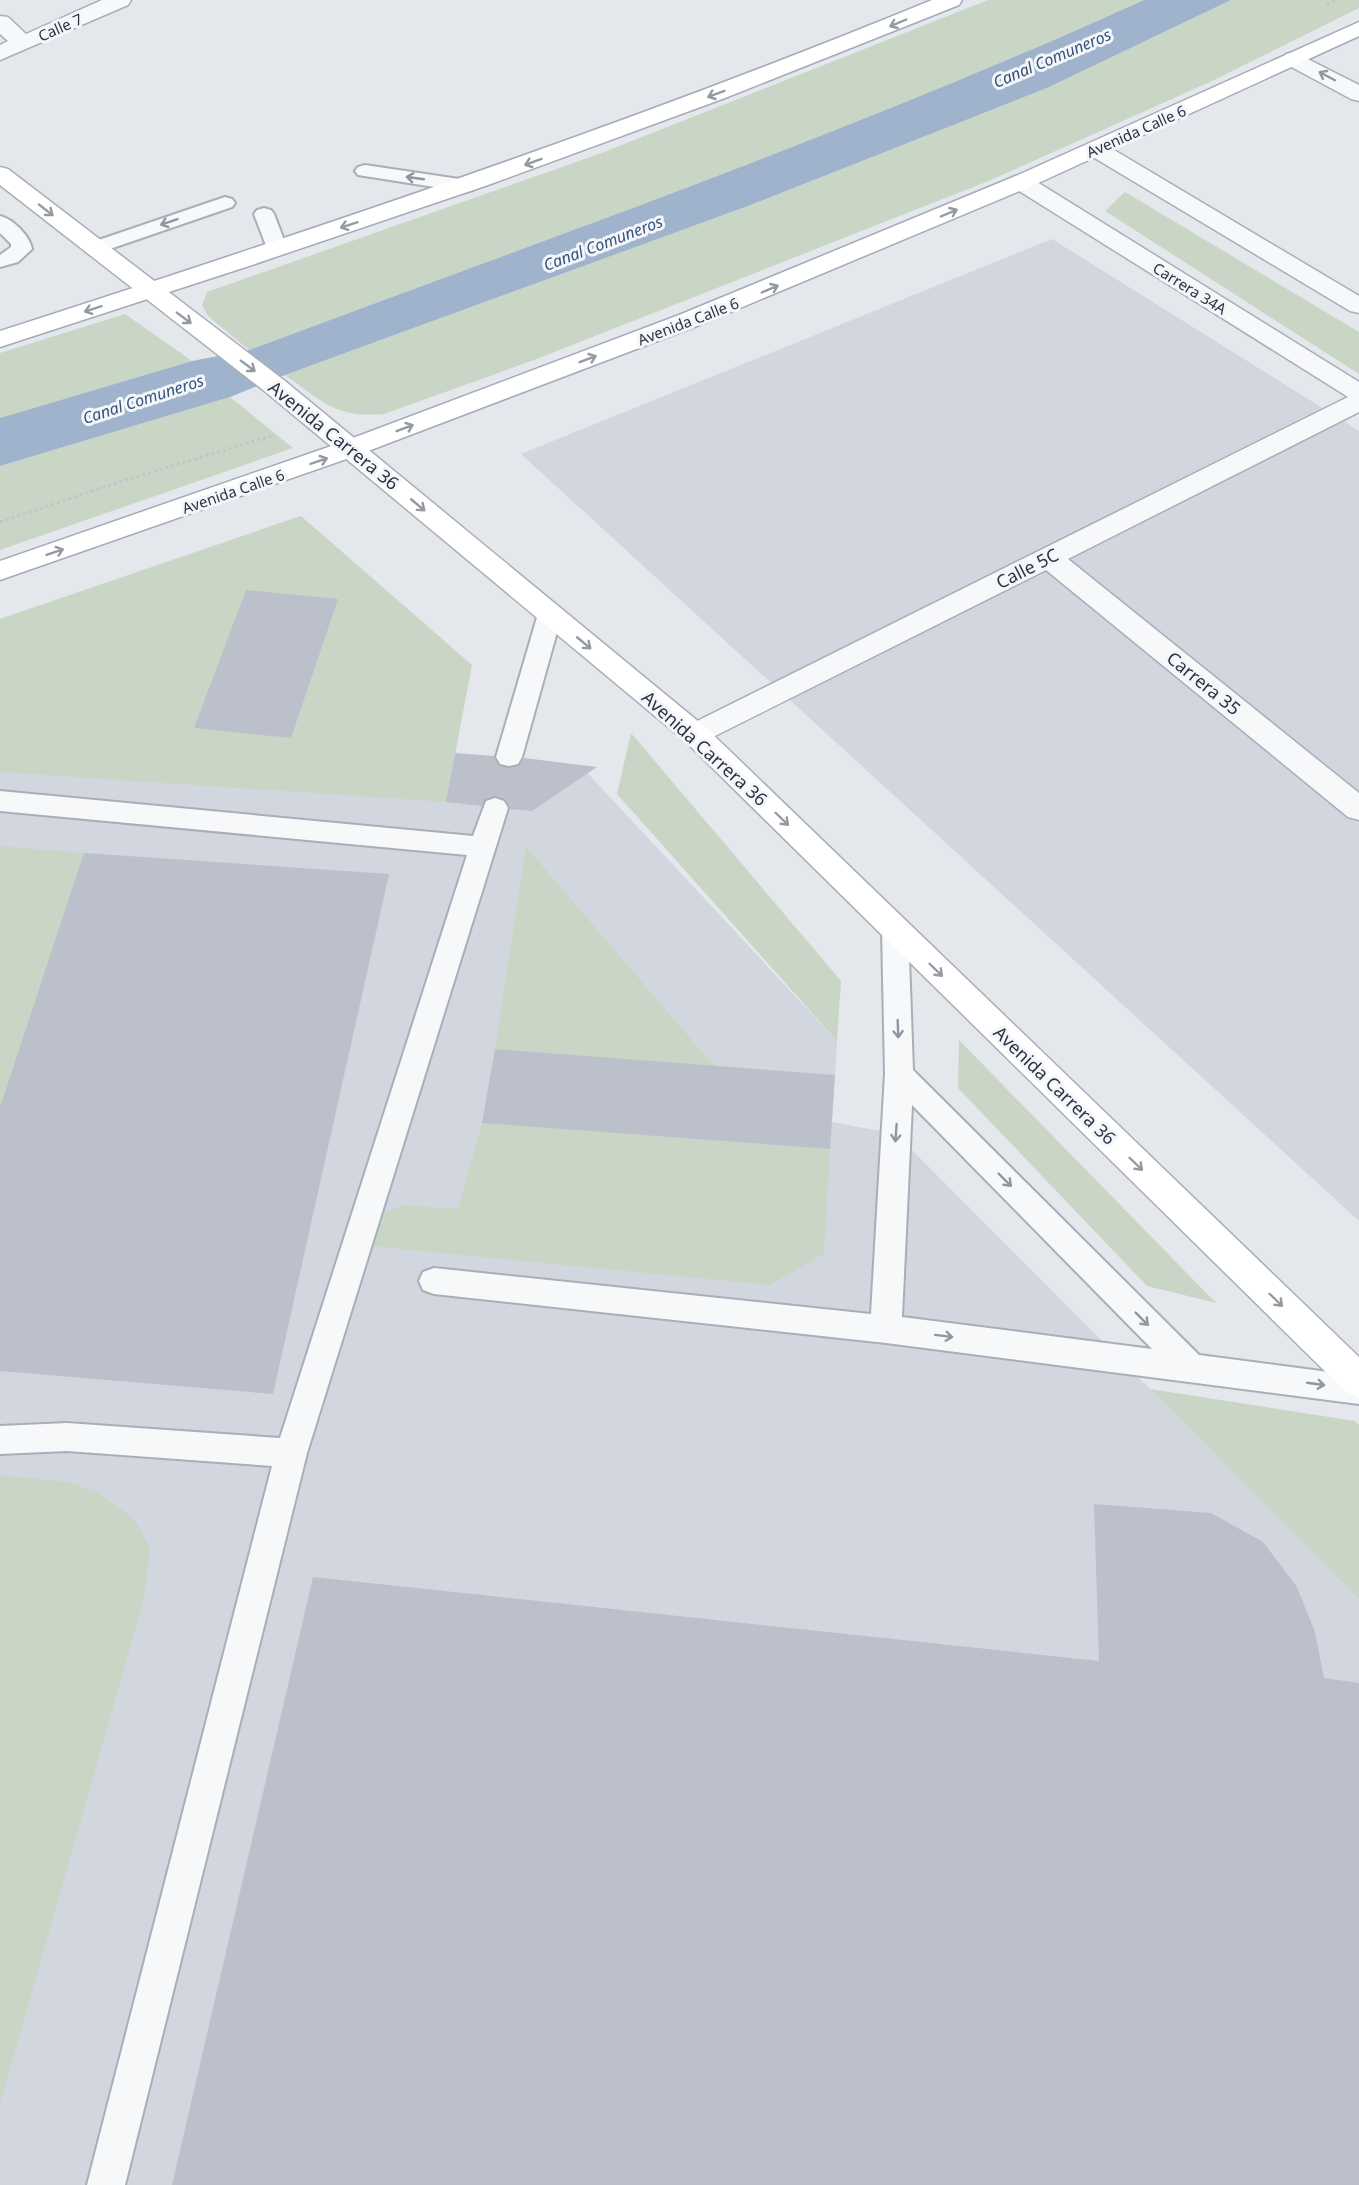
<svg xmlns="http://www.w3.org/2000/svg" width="1359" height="2185" font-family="'Noto Sans',sans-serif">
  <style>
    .built { fill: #d2d6de }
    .green { fill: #c9d6c5 }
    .water { fill: #9fb4cc }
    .building { fill: #bbc0ca }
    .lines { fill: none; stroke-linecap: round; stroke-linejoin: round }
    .service-casing { stroke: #a9aeb7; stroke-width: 4 }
    .minor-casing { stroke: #a9aeb7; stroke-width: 3 }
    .secondary-casing { stroke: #a9aeb7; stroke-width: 3 }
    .primary-casing { stroke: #a3abb8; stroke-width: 3 }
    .path { stroke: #c2c5cb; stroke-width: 3; stroke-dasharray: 3 3; stroke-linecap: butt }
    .service { fill: #f7f8fa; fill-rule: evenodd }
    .minor { fill: #f7f8fa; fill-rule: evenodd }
    .secondary { fill: #fff; fill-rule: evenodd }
    .primary { fill: #fff; fill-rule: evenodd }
    .oneway { stroke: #959aa2 }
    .oneway2 { stroke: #9196a0 }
    .labels { text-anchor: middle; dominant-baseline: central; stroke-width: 6; stroke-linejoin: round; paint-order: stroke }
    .far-street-label { font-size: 15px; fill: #2b3445; stroke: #f4f6f9 }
    .far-water-label { font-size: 16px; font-style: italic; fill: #34527a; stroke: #f4f6f9 }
    .street-label { font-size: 18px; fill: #2b3445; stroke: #f4f6f9 }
  </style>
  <rect width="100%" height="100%" fill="#e4e7ec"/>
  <!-- built -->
  <path class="built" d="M1052,239L1359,431V1221L521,454Z
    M301,516L455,759L580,765L837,1041L832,1122L896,1134L1359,1599V2185H0V619Z"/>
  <!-- green -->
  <path class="green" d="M988,0H1144C853,132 549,238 249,350L208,316L202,305L207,292L599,154Z
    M1231,0H1359V8L1212,81L991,180L534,360L384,414C335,418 323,402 285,375L748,206L1047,88Z
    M1125,192L1359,332V374L1105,211Z
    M125,314L192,361L0,418V353Z
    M230,397L293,448L0,550V466Z
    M301,516L472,665L446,802L0,772V619Z
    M631,733L841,981L837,1041L617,794Z
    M0,846L84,853L0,1107Z
    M526,847L714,1066L495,1049Z
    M959,1040L1216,1303L1147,1286L958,1088Z
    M482,1123L830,1149L824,1254L769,1285L360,1245L362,1223L403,1205L458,1209Z
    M1150,1389L1355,1421L1359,1425V1599Z
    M0,1475L69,1482L98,1493L134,1519L150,1547L144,1599L0,2104Z"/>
  <!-- water -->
  <path class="water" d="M1144,0H1231L1047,88L748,206L285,375L230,397L0,466V418L192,361L249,350C549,238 853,132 1144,0Z"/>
  <!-- building -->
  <path class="building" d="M246,590L338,599L291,738L194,728Z
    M455,753L494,756L498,765L509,768L518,766L524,758L597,767L532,811L510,809L506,800L496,796L485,799L482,806L446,802Z
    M84,853L389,874L273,1394L0,1371V1107Z
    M495,1049L835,1075L830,1149L482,1123Z
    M1094,1504L1211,1513L1263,1542L1297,1587L1315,1632L1324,1678L1359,1683V2185H172L313,1577L1099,1661Z"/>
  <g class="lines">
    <!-- service casing -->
    <g class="service-casing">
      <path id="service" d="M365,165L466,180L473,182L476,186L473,190L466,192L358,175L355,171L358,167Z
        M225,197L232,199L235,203L232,207L101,252L94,254L87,252L84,248L87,244Z
        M264,208L271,210L274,214L287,248L284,252L277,254L270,252L267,248L254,214L257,210Z
        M0,216C13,219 30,236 32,249L18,262L0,267V255L11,247V244L0,233Z
        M550,606L559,608L562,614L522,757L518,764L509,766L500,764L496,757L538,614L541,608Z
        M0,791L473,836L486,801L495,798L504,801L508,808L307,1453L125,2185H87L272,1466L67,1451L0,1454V1426L67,1423L280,1438L467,855L0,811Z
        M895,919L905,922L908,929L913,1070L1199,1355L1359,1376V1404L886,1343L434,1294L423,1290L419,1281L423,1272L434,1268L871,1314L885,1074L882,929L885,922ZM912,1105L1152,1349L902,1317Z"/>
    </g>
    <!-- minor casing -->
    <g class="minor-casing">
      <path id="minor" d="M102,0H131L128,5L0,60V45L8,41L0,34V16L8,17L26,34Z
        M1294,52L1359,85V101L1351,99L1286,64L1283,59L1286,54Z
        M1096,142L1104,144L1359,296V313L1350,311L1088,154L1085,149L1088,144Z
        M1021,175L1029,177L1359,382V412L1068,559L1359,793V820L1348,817L1046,570L705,741L695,745L685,741L680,734L685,727L1348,397L1013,187L1009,182L1013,177Z"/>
    </g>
    <!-- secondary casing -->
    <g class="secondary-casing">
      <path id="secondary" d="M0,167L8,169L285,381L705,727L1359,1357V1397L1346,1392L685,741L267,393L0,185Z"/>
    </g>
    <!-- primary casing -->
    <g class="primary-casing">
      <path id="primary" d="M932,0H962L959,5L725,98L488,185L249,266L0,347V331C314,230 627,125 932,0Z
        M1359,22V36L1034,185L697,326L355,456L0,580V561L337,444L679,315L1018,175Z"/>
    </g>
    <!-- path -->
    <path class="path" d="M1327,5L1337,0
      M0,522L119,482L271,436"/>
    <!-- service -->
    <use href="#service" class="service"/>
    <!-- minor -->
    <use href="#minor" class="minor"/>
    <!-- secondary -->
    <use href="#secondary" class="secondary"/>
    <!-- primary -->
    <use href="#primary" class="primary"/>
  </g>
  <!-- one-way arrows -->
  <defs><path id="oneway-shaft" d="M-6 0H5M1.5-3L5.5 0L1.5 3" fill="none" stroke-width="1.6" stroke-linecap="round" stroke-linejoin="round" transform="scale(1.5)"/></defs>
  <g class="oneway">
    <use href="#oneway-shaft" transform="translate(898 23) rotate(157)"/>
    <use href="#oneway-shaft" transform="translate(716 94) rotate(159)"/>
    <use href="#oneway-shaft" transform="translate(533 162) rotate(160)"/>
    <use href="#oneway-shaft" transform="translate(46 210) rotate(38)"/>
    <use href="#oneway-shaft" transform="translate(949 213) rotate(-23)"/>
    <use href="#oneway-shaft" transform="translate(349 225) rotate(162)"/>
    <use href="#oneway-shaft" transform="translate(770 289) rotate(-23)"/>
    <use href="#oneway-shaft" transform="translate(93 309) rotate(162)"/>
    <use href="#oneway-shaft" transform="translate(184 318) rotate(37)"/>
    <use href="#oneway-shaft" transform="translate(588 359) rotate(-21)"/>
    <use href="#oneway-shaft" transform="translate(248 366) rotate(37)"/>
    <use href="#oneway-shaft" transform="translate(405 428) rotate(-21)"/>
    <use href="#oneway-shaft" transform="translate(319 461) rotate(-19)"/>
    <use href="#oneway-shaft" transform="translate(418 505) rotate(40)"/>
    <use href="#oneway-shaft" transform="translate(55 552) rotate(-19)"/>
    <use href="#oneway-shaft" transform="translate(584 643) rotate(40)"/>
    <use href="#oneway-shaft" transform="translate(782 819) rotate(44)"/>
    <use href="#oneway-shaft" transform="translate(936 970) rotate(44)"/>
    <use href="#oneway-shaft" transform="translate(1136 1164) rotate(44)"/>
    <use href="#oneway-shaft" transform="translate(1276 1300) rotate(44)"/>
  </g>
  <g class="oneway2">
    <use href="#oneway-shaft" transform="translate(1327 76) rotate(-152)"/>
    <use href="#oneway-shaft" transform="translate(415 178) rotate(-172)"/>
    <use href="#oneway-shaft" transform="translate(169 222) rotate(161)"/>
    <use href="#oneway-shaft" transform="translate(898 1029) rotate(88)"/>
    <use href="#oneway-shaft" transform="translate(896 1133) rotate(94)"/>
    <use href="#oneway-shaft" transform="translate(1005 1180) rotate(45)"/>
    <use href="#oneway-shaft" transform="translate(1142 1319) rotate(45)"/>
    <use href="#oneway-shaft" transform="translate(944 1336) rotate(7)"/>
    <use href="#oneway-shaft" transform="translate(1316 1384) rotate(8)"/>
  </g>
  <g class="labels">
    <!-- far-street labels -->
    <g class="far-street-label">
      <text transform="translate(60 27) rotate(-24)">Calle 7</text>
      <text transform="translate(1136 131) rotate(-24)">Avenida Calle 6</text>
      <text transform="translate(1190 288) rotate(32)">Carrera 34A</text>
      <text transform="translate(688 321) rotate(-21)">Avenida Calle 6</text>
      <text transform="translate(233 491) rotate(-19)">Avenida Calle 6</text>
    </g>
    <!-- far-water labels -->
    <g class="far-water-label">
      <text transform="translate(1052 58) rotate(-23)">Canal Comuneros</text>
      <text transform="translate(603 243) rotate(-21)">Canal Comuneros</text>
      <text transform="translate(143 399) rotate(-18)">Canal Comuneros</text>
    </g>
    <!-- street labels -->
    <g class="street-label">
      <text transform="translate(334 435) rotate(39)">Avenida Carrera 36</text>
      <text transform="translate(1027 568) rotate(-27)">Calle 5C</text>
      <text transform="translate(1204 683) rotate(39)">Carrera 35</text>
      <text transform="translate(705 748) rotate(42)">Avenida Carrera 36</text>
      <text transform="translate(1055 1085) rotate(44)">Avenida Carrera 36</text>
    </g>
  </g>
</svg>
